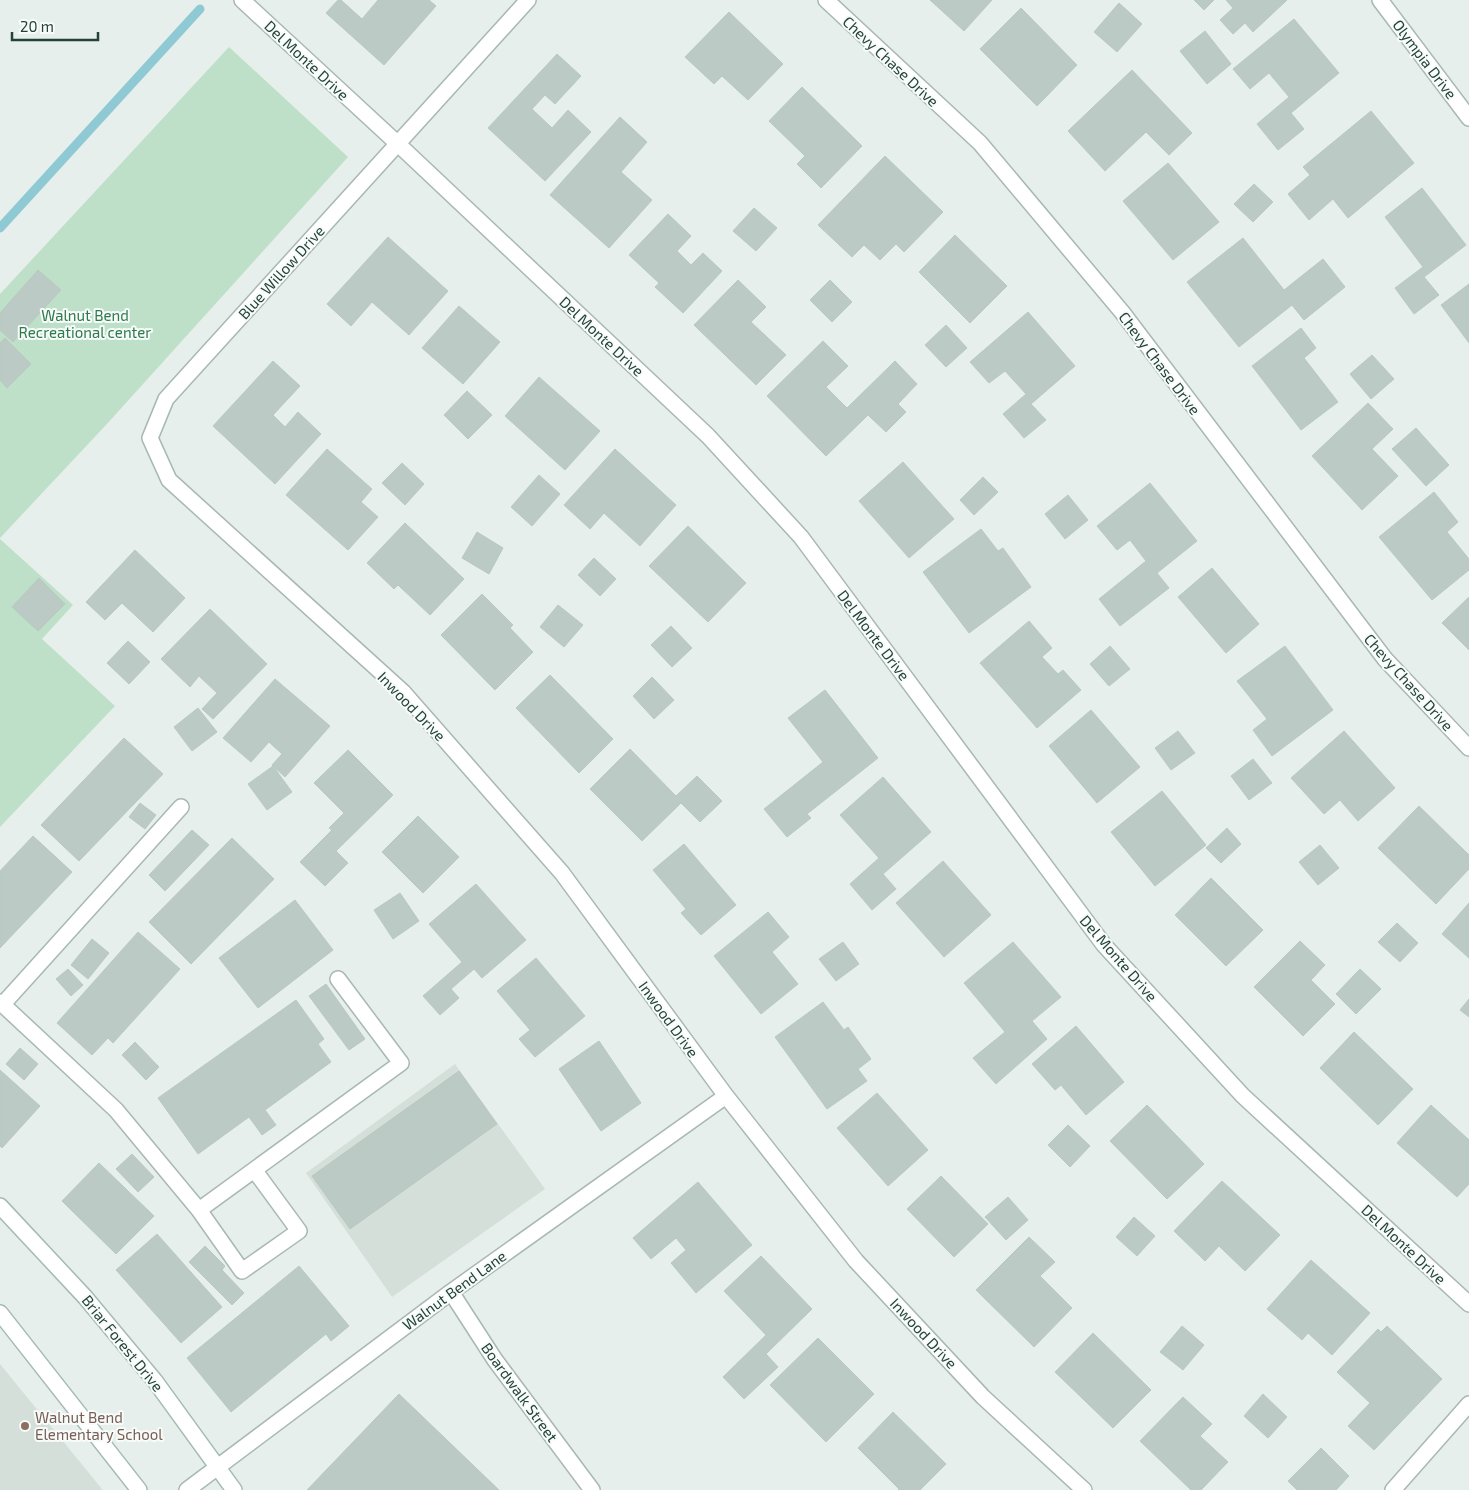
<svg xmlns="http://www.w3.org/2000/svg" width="1469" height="1490" font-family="'Exo 2',sans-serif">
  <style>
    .built { fill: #d4dfda }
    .green { fill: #bfe0c8 }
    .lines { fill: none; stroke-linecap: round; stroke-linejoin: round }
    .stream { stroke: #8ec9d4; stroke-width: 9 }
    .building { fill: #bbcac4; stroke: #b8c9c2 }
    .lane-casing { stroke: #a8b8b2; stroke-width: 18 }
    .street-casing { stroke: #a8b8b2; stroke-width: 18 }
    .secondary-casing { stroke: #a4bbb3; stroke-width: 18 }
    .lane { stroke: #fff; stroke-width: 15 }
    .street { stroke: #fff; stroke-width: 15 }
    .secondary { stroke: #fff; stroke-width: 15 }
    .education-dot { fill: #8d6e63; stroke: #f7fbf9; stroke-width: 2 }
    .labels { text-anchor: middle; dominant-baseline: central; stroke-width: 4; stroke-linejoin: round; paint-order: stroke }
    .street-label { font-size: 15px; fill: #24423a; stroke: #f7fbf9 }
    .park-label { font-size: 15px; fill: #2d7a4b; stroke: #f7fbf9 }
    .education-label { font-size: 15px; fill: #785e54; stroke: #f7fbf9; text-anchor: start }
  </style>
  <rect width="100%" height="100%" fill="#e6efeb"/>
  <!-- built -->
  <path class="built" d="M455,1064L545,1189L392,1297L306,1173Z
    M0,1364L102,1489L101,1490H0Z"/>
  <!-- green -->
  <path class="green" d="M229,47L348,157L106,425L0,538V294Z
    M0,539L73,605L42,639L115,706L0,827Z"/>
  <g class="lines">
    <!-- stream -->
    <path class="stream" d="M0,228L200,9"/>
  </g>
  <!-- building -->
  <path class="building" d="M338,0H341L362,19L378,0H429L436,6L384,65L326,13Z
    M930,0H992L964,31Z
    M1194,0H1214L1204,10Z
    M1226,0H1287L1253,32L1245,23L1233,34L1220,20L1233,8Z
    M1119,3L1142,24L1117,52L1094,32Z
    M1021,8L1077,65L1037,106L980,49Z
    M729,12L783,64L748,100L722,76L714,84L685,57Z
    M1294,19L1339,73L1291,113L1304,129L1278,150L1257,124L1289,97L1269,73L1250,89L1233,69Z
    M1205,31L1231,64L1207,84L1180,51Z
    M557,54L581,76L555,104L545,95L532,109L552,128L568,110L591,132L545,181L488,128Z
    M1132,70L1192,133L1169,155L1146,132L1105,171L1068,131Z
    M802,87L862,146L821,188L797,164L805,156L769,121Z
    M1371,111L1414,163L1348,218L1333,199L1309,220L1288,194L1310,175L1303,167Z
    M620,117L647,142L621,172L652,200L609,248L550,195Z
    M885,156L943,212L904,252L896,244L880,260L864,245L852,257L818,225Z
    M1168,163L1219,222L1173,260L1123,201Z
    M1254,184L1273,202L1253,222L1234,204Z
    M1422,188L1466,245L1424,277L1439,295L1414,314L1395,288L1423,267L1385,217Z
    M754,208L777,228L756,251L733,231Z
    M668,214L691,236L677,251L691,265L703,253L722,271L683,313L655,287L659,283L629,255Z
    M955,235L1007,286L970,323L919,272Z
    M388,237L448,291L409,335L372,302L351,326L327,304Z
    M1243,238L1284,290L1323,259L1345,287L1304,320L1292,305L1239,347L1187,282Z
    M38,270L61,290L13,342L0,330V313Z
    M738,280L766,307L751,322L786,355L756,385L694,325Z
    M830,280L852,302L832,322L810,300Z
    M1469,284V343L1441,305Z
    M459,306L500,342L463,384L422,348Z
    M1028,312L1075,366L1031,404L1046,420L1024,438L1003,414L1026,394L1005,371L989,383L970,362Z
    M946,325L967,348L946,367L925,345Z
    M1301,328L1316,348L1304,358L1338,402L1301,430L1252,366Z
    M5,338L31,364L7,388L0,380V343Z
    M823,341L848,366L826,387L847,408L895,361L917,384L898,404L906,412L886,432L868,415L826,456L767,396Z
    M1372,355L1394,379L1371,399L1350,374Z
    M273,361L300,386L273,415L285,427L298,412L321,434L275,484L213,426Z
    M539,377L600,431L565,470L505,416Z
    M467,391L492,415L468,439L444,415Z
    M1368,403L1393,429L1372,449L1398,476L1362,510L1312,456Z
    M1416,428L1449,465L1426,486L1392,449Z
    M327,449L372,489L361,502L378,517L348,550L286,495Z
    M615,449L676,505L640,546L604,513L590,529L564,505Z
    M903,462L954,519L909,558L859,501Z
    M402,463L424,484L405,505L382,483Z
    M539,475L560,494L532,526L511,507Z
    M983,477L998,492L974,515L960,500Z
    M1150,483L1197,541L1157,573L1169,588L1120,626L1099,599L1146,561L1130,540L1117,550L1097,526Z
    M1434,492L1458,522L1447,532L1469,559V570L1432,600L1379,537Z
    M1068,495L1088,520L1065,539L1045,514Z
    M405,523L464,579L430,615L398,585L394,589L367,563Z
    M688,526L746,583L708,622L649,566Z
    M981,529L998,551L1003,548L1031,587L969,633L923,572Z
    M477,532L503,548L489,574L462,558Z
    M135,550L185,598L153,632L122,603L105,620L86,602Z
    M594,558L616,579L600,596L578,575Z
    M1212,568L1259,624L1226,653L1178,597Z
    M39,578L65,604L38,631L12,607Z
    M482,594L513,625L510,628L533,652L495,690L441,635Z
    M1469,597V650L1442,623Z
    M558,605L583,625L564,647L540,627Z
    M210,609L267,664L213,719L202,709L217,693L199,676L190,687L161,659Z
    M1029,621L1052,648L1042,657L1058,674L1063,670L1081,690L1037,728L980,663Z
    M671,626L692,648L672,667L651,645Z
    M128,641L150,662L129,684L107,663Z
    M1110,646L1130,669L1109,686L1090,664Z
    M1285,646L1333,710L1272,756L1253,730L1267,719L1237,681Z
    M550,675L613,739L579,773L516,708Z
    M652,677L674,700L654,719L633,696Z
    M275,679L330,726L285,777L272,765L282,754L269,742L251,762L223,738Z
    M825,690L878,758L807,814L811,818L787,837L764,809L823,762L788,718Z
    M198,708L217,732L192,751L174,727Z
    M1091,710L1140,767L1097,803L1049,746Z
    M1178,731L1195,753L1171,770L1155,748Z
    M1344,731L1395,788L1358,821L1340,800L1324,814L1291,778Z
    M124,738L163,774L79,861L41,825Z
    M630,749L676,796L697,776L722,801L700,822L681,803L642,841L590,789Z
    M348,750L393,795L336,851L348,863L325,886L300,862L332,830L329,828L344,813L314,783Z
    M1253,759L1272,783L1249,800L1231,776Z
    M273,766L292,792L267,810L248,784Z
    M883,777L931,832L883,874L896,889L872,910L850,884L879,858L840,815Z
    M1162,791L1206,845L1155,886L1111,832Z
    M140,803L156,815L145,829L129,817Z
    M1419,806L1469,855V869L1436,904L1378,848Z
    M418,816L459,857L423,893L382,852Z
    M1227,828L1241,844L1221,863L1206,848Z
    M192,830L209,845L165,891L149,875Z
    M33,836L72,872L0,948V871Z
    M232,838L274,879L191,964L149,922Z
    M684,844L736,905L701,935L681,913L686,909L653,870Z
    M1320,845L1339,868L1318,885L1299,862Z
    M943,861L991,915L944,957L896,903Z
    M1211,878L1263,930L1226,966L1175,915Z
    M476,884L526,940L482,978L474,969L451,989L459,998L440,1015L423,996L462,962L429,924Z
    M400,893L419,921L393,939L374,910Z
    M295,900L333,950L258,1008L219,958Z
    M1469,903V958L1442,934Z
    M768,912L789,937L772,952L798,984L761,1014L714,956Z
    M1397,923L1418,943L1400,962L1378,942Z
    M138,932L180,969L113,1043L108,1038L92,1055L57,1023Z
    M92,939L109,953L88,979L71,965Z
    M1300,941L1325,965L1311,980L1335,1004L1303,1036L1254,987Z
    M843,942L859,964L836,981L819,959Z
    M1013,942L1061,997L1032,1021L1047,1039L996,1084L973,1058L1005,1032L964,983Z
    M536,958L585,1016L535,1057L519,1039L530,1030L497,991Z
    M68,969L83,985L71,996L56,979Z
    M1360,969L1381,989L1356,1014L1336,994Z
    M326,984L365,1039L349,1050L309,996Z
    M1469,999V1017L1460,1010Z
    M296,1000L324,1039L318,1044L331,1062L265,1110L276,1125L262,1135L249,1117L198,1154L158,1098Z
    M823,1002L844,1030L848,1027L871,1059L858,1069L867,1081L827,1109L775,1037Z
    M1076,1026L1124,1082L1086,1115L1061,1085L1055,1090L1032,1064Z
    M1354,1032L1413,1089L1378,1125L1320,1068Z
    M599,1041L641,1103L601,1131L559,1069Z
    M135,1042L159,1067L146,1080L122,1055Z
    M20,1048L38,1064L24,1080L6,1064Z
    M0,1070L40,1106L2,1148L0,1146Z
    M459,1071L497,1124L350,1229L312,1176Z
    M877,1093L928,1150L888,1186L837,1128Z
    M1147,1105L1204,1164L1167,1199L1110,1141Z
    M1431,1105L1469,1140V1184L1457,1197L1397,1143Z
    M1068,1125L1090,1146L1070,1167L1048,1145Z
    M132,1154L154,1177L138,1192L116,1169Z
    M99,1163L154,1216L116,1254L62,1201Z
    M941,1176L988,1224L954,1257L907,1209Z
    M1222,1181L1280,1235L1245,1271L1219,1246L1205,1261L1174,1231Z
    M698,1182L752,1245L696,1293L671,1263L686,1250L676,1238L651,1259L633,1238Z
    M1008,1197L1028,1220L1006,1240L985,1217Z
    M1134,1217L1155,1236L1137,1256L1116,1237Z
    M157,1234L222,1307L181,1343L116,1270Z
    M1029,1237L1055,1262L1040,1276L1072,1308L1034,1347L976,1290Z
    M205,1246L225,1266L222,1270L244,1293L232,1305L189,1262Z
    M761,1256L812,1309L766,1354L778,1367L744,1399L723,1377L766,1335L724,1291Z
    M1311,1260L1370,1313L1332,1355L1308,1333L1302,1340L1267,1309Z
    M299,1266L349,1326L331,1341L326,1334L231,1412L187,1358Z
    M1182,1326L1204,1345L1183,1370L1160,1352Z
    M1387,1326L1442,1379L1374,1450L1348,1426L1370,1403L1337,1372L1378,1329L1381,1332Z
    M1093,1333L1151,1390L1113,1428L1055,1372Z
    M818,1338L874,1394L826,1442L770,1385Z
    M399,1394L499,1490H307Z
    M1263,1394L1287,1417L1268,1438L1244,1416Z
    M1183,1397L1212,1424L1200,1436L1228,1462L1201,1490H1191L1140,1441Z
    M893,1412L946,1464L920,1490H898L899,1489L858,1448Z
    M1321,1448L1349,1476L1336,1490H1297L1288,1481Z"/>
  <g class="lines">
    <!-- lane casing -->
    <g class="lane-casing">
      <path id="lane" d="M0,1002L116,1110L199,1210L242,1271L299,1231L255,1171
        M3,1004L181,807
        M199,1210L401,1063L338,979"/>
    </g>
    <!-- street casing -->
    <g class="street-casing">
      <path id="street" d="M242,0L398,144L708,436L801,537L1104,945L1243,1096L1469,1304
        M528,0L166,399L150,438L169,480L403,692L562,873L726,1096L856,1261L983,1397L1084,1490
        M826,0L980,143L1122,312L1385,659L1469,748
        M1380,0L1469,118
        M451,1292L495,1360L592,1490
        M187,1490L451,1292L726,1096
        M1393,1490L1469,1404"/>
    </g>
    <!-- secondary casing -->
    <g class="secondary-casing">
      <path id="secondary" d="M0,1206L85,1297L155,1381L234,1490
        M0,1313L139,1490"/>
    </g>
    <!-- lane -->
    <use href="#lane" class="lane"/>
    <!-- street -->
    <use href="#street" class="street"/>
    <!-- secondary -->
    <use href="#secondary" class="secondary"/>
  </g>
  <!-- markers -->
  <circle class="education-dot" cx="25" cy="1426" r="5"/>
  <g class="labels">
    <!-- street labels -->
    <g class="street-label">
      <text transform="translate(1425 59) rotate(53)">Olympia Drive</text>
      <text transform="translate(307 60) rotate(43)">Del Monte Drive</text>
      <text transform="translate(891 61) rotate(43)">Chevy Chase Drive</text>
      <text transform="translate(281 272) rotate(-48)">Blue Willow Drive</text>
      <text transform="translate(602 336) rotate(43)">Del Monte Drive</text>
      <text transform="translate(1160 363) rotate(53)">Chevy Chase Drive</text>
      <text transform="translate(874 635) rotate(53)">Del Monte Drive</text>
      <text transform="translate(1409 682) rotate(48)">Chevy Chase Drive</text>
      <text transform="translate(412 706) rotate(46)">Inwood Drive</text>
      <text transform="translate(1119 958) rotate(49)">Del Monte Drive</text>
      <text transform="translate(669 1019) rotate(54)">Inwood Drive</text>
      <text transform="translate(1404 1244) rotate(43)">Del Monte Drive</text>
      <text transform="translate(454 1290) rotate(-36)">Walnut Bend Lane</text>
      <text transform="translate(924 1333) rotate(47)">Inwood Drive</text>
      <text transform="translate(123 1343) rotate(51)">Briar Forest Drive</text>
      <text transform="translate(520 1392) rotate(54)">Boardwalk Street</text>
    </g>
    <!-- park labels -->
    <g class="park-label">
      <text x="85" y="315">Walnut Bend<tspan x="85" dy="17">Recreational center</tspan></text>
    </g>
    <!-- education labels -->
    <g class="education-label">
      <text x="35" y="1417">Walnut Bend<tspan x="35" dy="17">Elementary School</tspan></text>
    </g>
  </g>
  <!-- scale -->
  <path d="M12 32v8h86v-8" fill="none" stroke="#24423a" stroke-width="2.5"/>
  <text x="20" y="32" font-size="15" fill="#24423a" stroke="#f7fbf9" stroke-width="4" paint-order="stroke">20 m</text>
</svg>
